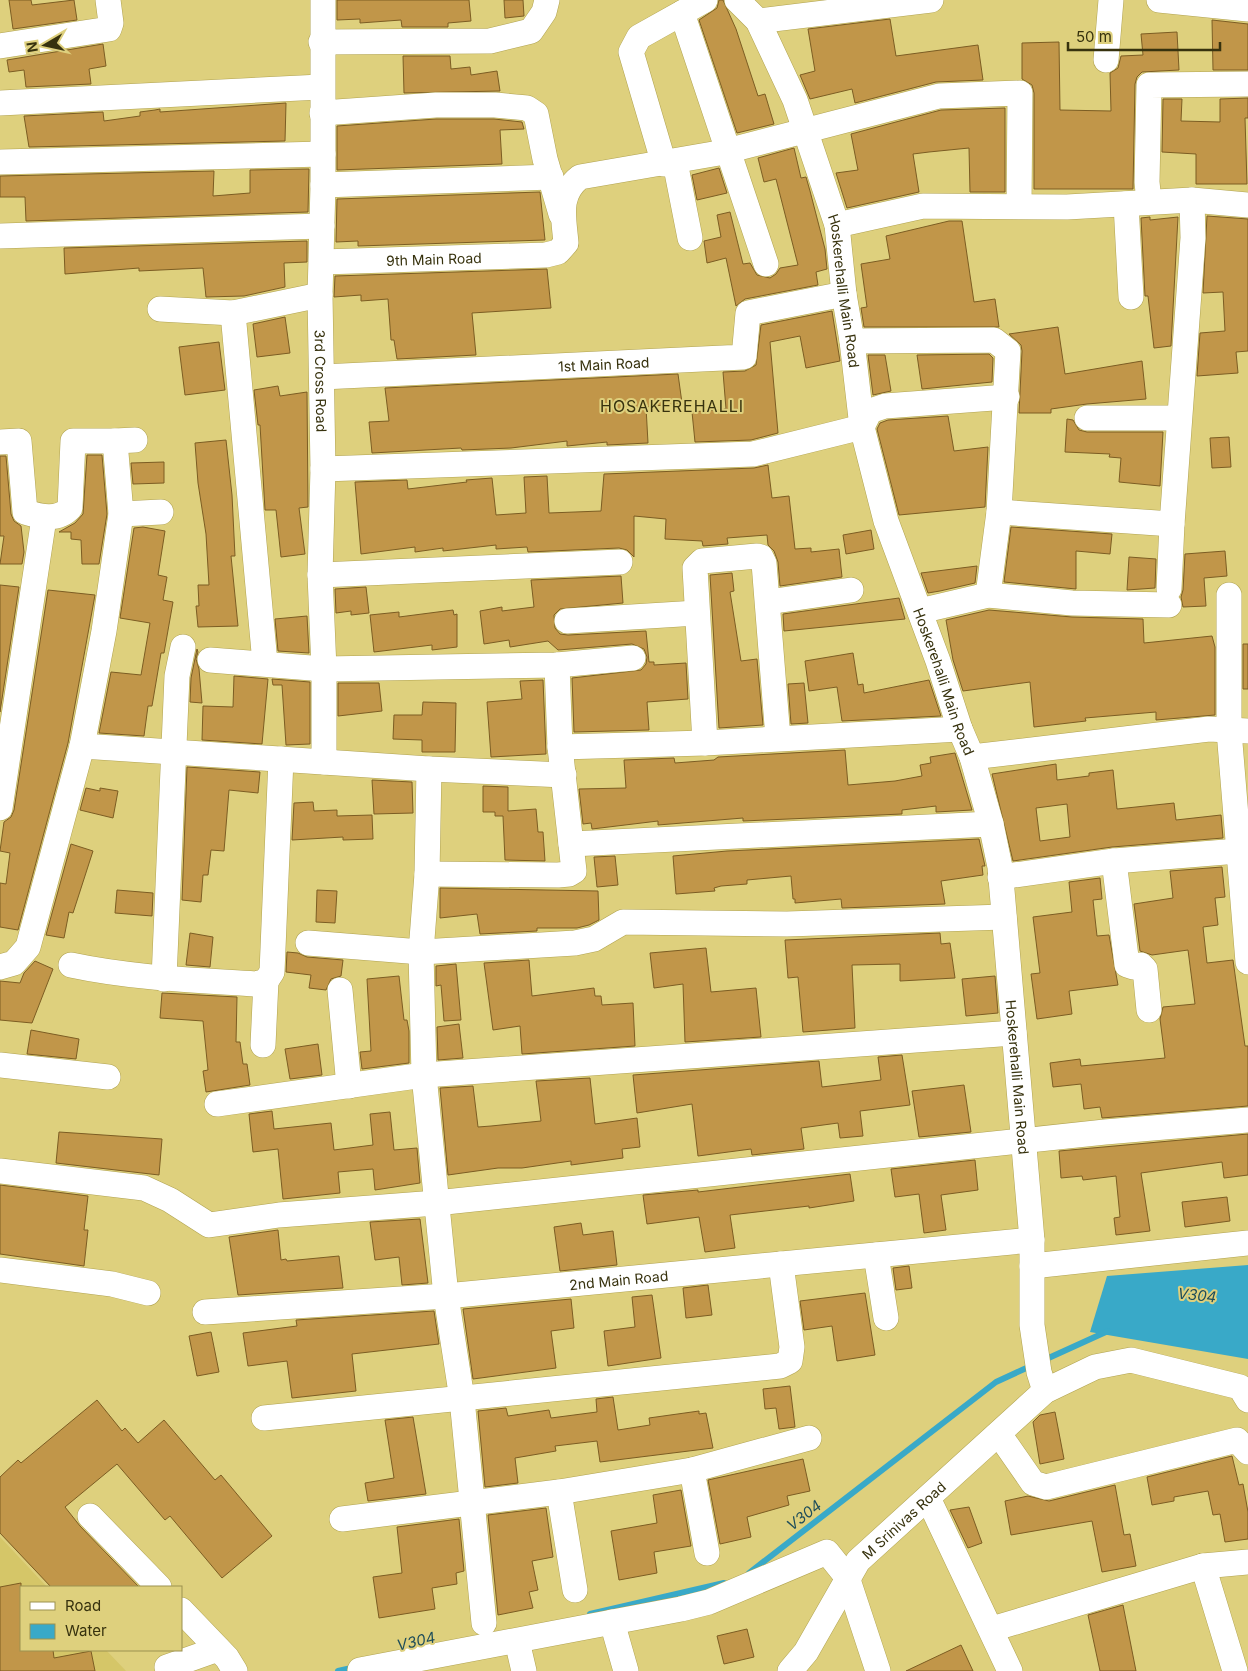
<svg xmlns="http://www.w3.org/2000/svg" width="1248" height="1671" font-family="Inter,sans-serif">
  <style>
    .built { fill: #d5c668 }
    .water { fill: #39a9c8 }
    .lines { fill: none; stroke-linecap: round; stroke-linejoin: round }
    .stream { stroke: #39a9c8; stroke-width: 6 }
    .building { fill: #c19649; stroke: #7c5d23; fill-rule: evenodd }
    .minor-casing { stroke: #b1a350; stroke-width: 26 }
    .minor { stroke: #fff; stroke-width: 25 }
    .labels { text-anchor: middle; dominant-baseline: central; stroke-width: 4; stroke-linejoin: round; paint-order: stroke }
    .street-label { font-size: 14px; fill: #37320e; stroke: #ded07d }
    .water-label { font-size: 15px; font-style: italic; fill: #1e4d5a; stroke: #ded07d }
    .quarter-label { font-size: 16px; letter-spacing: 1px; fill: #37320e; stroke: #ded07d }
  </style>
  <rect width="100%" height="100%" fill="#ded07d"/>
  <!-- built -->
  <path class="built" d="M0,1537L47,1587H21V1650H106L126,1671H0Z"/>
  <!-- water -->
  <path class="water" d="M1248,1265V1359L1090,1332L1107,1276Z"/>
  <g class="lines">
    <!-- stream -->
    <path class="stream" d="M1042,1361L1108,1331
      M749,1573L996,1382L1033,1365
      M590,1614L724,1583
      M338,1671L356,1667"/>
  </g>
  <!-- building -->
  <path class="building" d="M9,0H31L32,5L74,0L77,20L13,29Z
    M337,0H469L471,21L448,23V27H402L401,20L360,23V19L337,20Z
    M504,0H523L524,16L505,18Z
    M719,0H723L736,29L758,96L765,94L774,124L737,133L699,20L717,8Z
    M890,19L896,56L978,45L983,80L936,82L855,103L852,89L810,99L800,75L815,71L808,29Z
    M1212,20L1248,24V70H1213Z
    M1177,32L1179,70L1142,72L1137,77L1135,84L1133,189H1034V93L1032,85L1022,79V43L1059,42L1060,110L1111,111L1110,73L1118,68L1121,56L1143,55L1141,34Z
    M103,44L106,66L89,69L91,84L26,87L24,70L9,72L7,60Z
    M403,56H450L451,69L470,67L471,75L497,71L500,91L404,93Z
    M1248,98V118H1245L1247,184H1196V154L1162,152L1163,99H1182L1181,121L1220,122V99Z
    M286,103L285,141L29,147L24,116L103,112L104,121L140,116V112L155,110L160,109V112Z
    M1005,108V192H970L969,148L929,152L913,154L919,192L847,208L836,173L858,170L851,134L941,110Z
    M436,119H494L522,122L524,129L500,130L502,164L337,170V126Z
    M794,148L801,178L806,177L810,191L825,249L827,269L816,272L818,285L745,299L736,306L726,258L707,263L704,241L721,237L717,215L730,212L743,264L750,263L757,275L770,278L776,274L780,268L798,265L776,179L764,182L758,158Z
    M719,168L727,193L697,200L692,175Z
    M309,169L308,212L26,221L25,197H0V176L214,171L213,196L250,193V170Z
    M540,192L545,240L358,246V241L336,242L337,199Z
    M1207,216L1248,219V351L1236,352L1238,373L1197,376L1200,333L1225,331L1223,292L1203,293Z
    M1150,217V220L1178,217L1171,346L1154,348L1148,296H1145L1141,218Z
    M949,221H962L974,302L995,299L999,327H864L861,308L867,307L861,264L890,259L886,236Z
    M307,241V262L284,263L285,287L244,296L206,297L203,268L139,271V268L65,274L64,248Z
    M547,269L551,308L472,313L476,355L397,359L394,340H391L388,299L361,301V295L334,297L335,276Z
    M832,311L840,361L806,368L800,336L770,342L778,433L751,440L695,442L692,412L726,409L723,372L745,371L756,365L761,325Z
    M285,317L290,353L257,357L253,324Z
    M1058,327L1065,374L1142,361L1146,399L1087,404L1051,409V413H1019L1022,351L1021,345L1009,334Z
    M219,342L225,390L185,395L179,347Z
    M989,354L993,358L992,382L922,389L917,355Z
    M868,355H885L891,391L873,395Z
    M678,374L682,403L646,407L648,443L607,445V442L567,446V441L511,448L462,450L461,448L372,453L369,422L389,421L385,388Z
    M278,386L280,396L307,392L308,507L299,508L305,554L281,557L276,510H265L260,425H258L254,390Z
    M948,416L954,451L988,447L985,507L899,515L877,429L880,423L888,420Z
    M1067,419L1073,420L1079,430L1087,432H1163L1160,486L1119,482L1121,458L1109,457L1110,454L1065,452Z
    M1229,437L1231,467L1212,468L1210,438Z
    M226,440L232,495L235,556H231L238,626L198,627L196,606H199L198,585H209L206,534L198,483L195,443Z
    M87,455H102L107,514L99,564H82L81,540L71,539V532H59L75,523L83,514Z
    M0,456H6L11,514L14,521L21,526L24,552L22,564H0L4,536H0Z
    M164,462V483L133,484L131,463Z
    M768,465L772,498L789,496L795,549L811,548V552L839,549L842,577L780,586L778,562L774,551L768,545L767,535L727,538L728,544L703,546L702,541L665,539L666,519L634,516V557L627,550L619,548L528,552L527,547L496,549V545L443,551V548L415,552V547L361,554L355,482L407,480L408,489L467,482L466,480L492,478L496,515L526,513L524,477L547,476L549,513L601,511L604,474L754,468Z
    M143,527L165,531L158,575L167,577L163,600L173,602L164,653H161L152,706H148L144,736L99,733L111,672L141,675L150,623L120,618L134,528Z
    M1011,527L1112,534L1110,554L1076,551V589L1004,582Z
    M871,530L874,549L846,554L843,535Z
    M1225,551L1227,576L1204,578L1206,606L1183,607L1181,597L1183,590L1185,554Z
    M1129,557L1156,559L1155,588L1127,590Z
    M977,566L975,583L940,591L928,593L921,573Z
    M732,573L734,591L730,592L741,661L757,659L763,725L719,728L710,575Z
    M621,576L623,603L560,609L554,615L555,628L560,634L568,635L646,631L649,662H654V665L686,663L688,699L647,702L649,730L574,732L572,678L641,670L646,664L647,657L644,649L632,644L558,650L548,641L510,647L509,640L484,644L480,611L502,607V611L534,607L531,580Z
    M0,585L19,587L0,712Z
    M366,587L369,613L351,615V611L336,613L335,589Z
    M48,590L95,595L68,743L18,930L0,927V883L6,884L10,853L0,851L4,822L11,817L14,810Z
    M899,598L905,619L784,631L783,614Z
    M453,610L454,615L457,614V647L432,650V645L374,652L370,615L399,612V617Z
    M989,610L1072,617L1143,619L1144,643L1212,636L1215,647V715L1156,720V712L1085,718L1086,721L1034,727L1030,682L963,691L953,660L946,620Z
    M307,616L309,653L278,651L275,619Z
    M1243,644H1248V689H1243Z
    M197,649L198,652L196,659L199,669L202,703L190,702L191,678Z
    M853,653L858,685L863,684L864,693L929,680L941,716L842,721L837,687L809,691L805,661Z
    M234,676L268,679L262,744L202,740L203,706L233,707Z
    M272,679L310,682V744L286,745L282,685H273Z
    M543,680L546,754L491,757L487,702L522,699L520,681Z
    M338,683H379L382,711L338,716Z
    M804,683L808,723L791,724L788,684Z
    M423,702L456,703L455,752H422V740L393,739L394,715H422Z
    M845,750L848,785L895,781L922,776L920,765L931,763L930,757L955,753L972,810L936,812V806L902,810V814L743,821V818L658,825V821L592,829L591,823L583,824L579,789L626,788L624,760L674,758L675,763L714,760L718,757Z
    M1056,764L1057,780L1089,776V773L1113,770L1117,809L1174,803L1176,820L1221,815L1223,838L1112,847L1013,861L992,774ZM1067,804L1070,837L1040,841L1036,808Z
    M187,767L260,772L258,793L229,790L224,851L211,850L208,875H203L201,902L182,900Z
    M372,780L412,782L413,813L374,814Z
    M483,786L508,787V811L536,809L538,832H543L545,861L505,860L503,816H495V812H483Z
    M86,788L100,791V788L118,791L113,818L80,810Z
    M313,802L314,811L337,810V816L372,815L373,839L343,840V837L292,840L294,803Z
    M979,839L985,866H982L983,875L941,881L945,904L842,908L841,899L795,903V899H793L791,876L747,880V884L721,886L714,888L715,891L676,894L673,856L727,851Z
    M71,844L93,851L73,913L69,912L64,938L46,935Z
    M615,856L618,885L597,887L594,857Z
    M1222,867L1225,897L1215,898L1218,925L1203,927L1207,963L1233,960L1245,1046H1248V1106L1102,1118L1100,1107L1084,1109L1081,1084L1053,1087L1050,1063L1080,1059L1081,1066L1165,1058L1160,1019L1163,1007L1195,1004L1188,950L1152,955L1140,951L1134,904L1173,898L1170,871Z
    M1100,878L1102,899L1093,900L1097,936L1109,935L1118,985L1069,991L1072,1014L1037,1019L1031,974L1040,973L1033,917L1072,912L1069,882Z
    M440,888L598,891L599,920L589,925L577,928H537V931L480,934L477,914L440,918Z
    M117,890L153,893L152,916L115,913Z
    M317,890L337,891L335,923L316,922Z
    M190,933L213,937L210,967L186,965Z
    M940,933L941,944L950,943L955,978L900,981V964L852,965L855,1028L803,1032L798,977L788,978L785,940Z
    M706,948L711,992L756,988L761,1037L685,1042L683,984L654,988L650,953Z
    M287,952L298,953L307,957L343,960L341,976L331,979L326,990L309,988L311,975L286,972Z
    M529,960L532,996L594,988L595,996H601L602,1005L633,1003L635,1046L522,1054L520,1026L493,1030L484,963Z
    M35,961L53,969L32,1023L0,1020V981L20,983L24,973Z
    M456,964L461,1020L444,1021L441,985L436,986V966Z
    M399,976L404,1020H407L409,1031V1063L362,1069L360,1052L371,1051L367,979Z
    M995,976L998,1013L966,1016L962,979Z
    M162,993L237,997L236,1042H240L243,1064H247L250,1085L206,1092L203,1071L208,1070L203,1021L160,1018Z
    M459,1024L463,1058L438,1060L437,1027Z
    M31,1030L79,1039L76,1059L27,1054Z
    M318,1044L322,1075L290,1079L285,1049Z
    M902,1055L910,1105L860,1111L863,1136L840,1138L838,1123L801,1128L804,1149L752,1155L751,1149L698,1156L692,1104L637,1113L633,1075L819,1061L822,1087L881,1080L878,1057Z
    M590,1078L595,1124L637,1118L640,1147L622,1149L623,1158L571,1165V1161L522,1168H498L448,1175L440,1088L473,1086L478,1127L491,1126L541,1121L536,1081Z
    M964,1085L971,1132L919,1137L912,1091Z
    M272,1111L274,1129L331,1123L334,1150L373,1145L370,1114L390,1112L394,1150L417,1148L420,1183L375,1190L373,1169L338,1172L340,1193L283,1199L278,1149L253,1152L249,1114Z
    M59,1132L162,1139L159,1175L56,1163Z
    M1248,1134V1175L1224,1178L1222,1162L1141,1173L1150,1231L1116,1235L1114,1218L1120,1217L1116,1176L1083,1180L1082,1176L1061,1178L1059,1151Z
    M975,1160L978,1190L941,1195L946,1230L924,1233L919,1194L895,1197L891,1169Z
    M850,1174L854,1201L809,1208V1206L730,1215L735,1248L705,1252L699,1217L647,1224L643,1195L698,1190V1192Z
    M0,1185L88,1196L84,1230H88L84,1266L0,1254Z
    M1227,1197L1230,1221L1185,1227L1182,1202Z
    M420,1219L428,1283L402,1285L399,1257L375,1260L370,1222Z
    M581,1223L583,1235L613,1231L617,1265L560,1271L554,1227Z
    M278,1230L281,1260L286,1259L287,1261L339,1256L343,1288L238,1295L229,1237Z
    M909,1266L912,1288L896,1290L893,1268Z
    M708,1285L712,1315L686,1318L683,1288Z
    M865,1293L875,1355L837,1361L832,1326L804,1330L800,1301Z
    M652,1295L661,1358L608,1366L604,1331L635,1327L632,1297Z
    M571,1299L574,1328L551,1331L556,1368L473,1379L463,1309Z
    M434,1311L439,1344L352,1354L356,1391L292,1398L287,1361L248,1366L243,1333L297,1326L296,1320Z
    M211,1332L219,1372L197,1376L189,1336Z
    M790,1386L795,1427L779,1429L776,1408L765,1409L763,1389Z
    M613,1397L618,1430L650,1425L649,1418L699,1411V1414L706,1413L713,1448L600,1462L597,1441L555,1446L556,1451L515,1458L518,1483L485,1487L478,1411L506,1408L508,1416L549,1410L551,1418L597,1412L596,1399Z
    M97,1400L122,1431L125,1428L138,1443L164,1420L215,1480L221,1475L272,1536L222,1578L170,1516L165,1520L117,1464L65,1507L80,1526L139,1587H51L0,1533V1477L18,1460L21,1463Z
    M1055,1412L1064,1459L1040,1464L1033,1422L1040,1415Z
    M413,1417L426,1494L368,1501L365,1483L394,1478L385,1420Z
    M1232,1456L1239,1485L1243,1484L1248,1512V1539L1225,1542L1220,1514L1213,1515L1208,1491L1174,1497V1501L1152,1505L1147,1477Z
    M803,1459L810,1491L787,1496L789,1505L747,1517L751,1537L720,1544L708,1480Z
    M1115,1485L1124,1535L1130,1534L1136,1566L1102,1572L1092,1521L1011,1535L1005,1501L1028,1496L1049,1501Z
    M681,1490L691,1546L654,1552L657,1573L619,1580L611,1531L657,1523L653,1495Z
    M969,1507L982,1543L968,1548L950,1510Z
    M546,1508L553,1557L532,1561L538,1590L529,1592L533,1608L498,1615L488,1515Z
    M459,1519L464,1571L456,1573L457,1584L432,1588L435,1609L379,1618L373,1577L402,1573L397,1527Z
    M21,1583V1650H53L54,1658L91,1651L95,1671H0V1587Z
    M1123,1605L1136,1671H1100L1088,1615Z
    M747,1629L754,1657L724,1664L717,1636Z
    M961,1645L973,1671H906Z"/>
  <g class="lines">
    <!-- minor casing -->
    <g class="minor-casing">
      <g id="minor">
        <path id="s1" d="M323,0V185L320,295L323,469L320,575L324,669V762"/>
        <path id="s2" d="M737,0L758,21L795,100L837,225L844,294L852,341L862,427L886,521L938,661L960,729L972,757L991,824L1000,867L1032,1240V1325L1039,1372L1045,1391"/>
        <path d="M1159,0L1248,9"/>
        <path d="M682,13L766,264"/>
        <path d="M758,21L931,0"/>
        <path d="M321,42L490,41L531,31L544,12L547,0"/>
        <path d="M0,46L109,29L111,23L108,0"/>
        <path d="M1106,60L1111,0"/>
        <path d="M0,103L321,87"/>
        <path d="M322,113L436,105H495L527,108L536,114L545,159L561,214"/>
        <path d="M0,162L323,154"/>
        <path d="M675,162L690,238"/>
        <path d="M664,164L631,52L639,37L705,0"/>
        <path d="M323,185L551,177"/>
        <path d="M1149,202L1147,182L1149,85L1248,84"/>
        <path d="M1126,204L1131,297"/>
        <path d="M837,225L923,206L1067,207L1192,200L1248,205"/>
        <path d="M0,236L322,226"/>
        <path id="s3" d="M322,262L546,255L558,252L566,243C564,218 557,195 580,177L719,153L939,96L1020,93L1019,206"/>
        <path d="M160,309L233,313L320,295"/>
        <path d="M233,313L265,663"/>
        <path d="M852,341L994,340L1008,351L999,512L988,595"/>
        <path id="s4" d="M322,377L744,357L748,313L844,294"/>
        <path d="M1087,418H1179"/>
        <path d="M115,441L135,440"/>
        <path d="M0,442L19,441L25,512C41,517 58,521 70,508L73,441H115L121,514L104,631L82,746L28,947L14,963L0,967"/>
        <path d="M323,469L753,454L862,427L870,411L885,406L1007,397"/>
        <path d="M999,512L1172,524"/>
        <path d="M121,514L161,512"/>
        <path d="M320,575L620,562"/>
        <path d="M1169,589L1172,524L1193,238L1192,200"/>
        <path d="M1229,595V731L1248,962"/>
        <path d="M768,602L851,590"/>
        <path d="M920,611L988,595L1072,603L1169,605"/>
        <path d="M567,621L697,613"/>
        <path d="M210,660L324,669L557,665L633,658"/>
        <path d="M705,743L695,568L702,561L757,556L761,557L764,563L778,738"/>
        <path d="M82,746L429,769L564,775"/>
        <path d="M560,747L705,743L960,729"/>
        <path d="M972,757L1209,729L1248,731"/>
        <path d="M429,769L427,874L421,952L424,1075L446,1296L462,1399L484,1623"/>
        <path d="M0,808L44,518"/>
        <path d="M571,844L991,824"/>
        <path d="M1114,861L1127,965L1133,967L1141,965L1145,969L1149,1010"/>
        <path d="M427,874L558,875L569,874L574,871L560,747L557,665"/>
        <path d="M1000,877L1114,861L1238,851"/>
        <path d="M308,943L421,952L575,943L594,939L623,922L787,924L1004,917"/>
        <path d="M71,965C132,978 194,980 256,984L266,981L272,972L281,759"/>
        <path d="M164,979L177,676L183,647"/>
        <path d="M340,990L349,1086"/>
        <path d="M263,1045L266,981"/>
        <path d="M0,1065L108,1077"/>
        <path d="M217,1104L424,1075L1014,1033"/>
        <path d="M0,1171L144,1188L170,1200L209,1225L279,1215L436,1203L1105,1132L1248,1120"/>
        <path d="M876,1255L886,1318"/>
        <path d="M1032,1266L1248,1243"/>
        <path d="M0,1270L112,1284L148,1293"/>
        <path id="s5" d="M205,1312L446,1296L1032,1240"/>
        <path d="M264,1418L780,1366L790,1361L792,1347L781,1264"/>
        <path d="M999,1434L1033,1483L1046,1487L1237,1440L1248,1452"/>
        <path d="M692,1470L707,1553"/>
        <path d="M559,1492L575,1590"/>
        <path d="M928,1498L1010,1671"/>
        <path d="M90,1516L159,1587"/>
        <path d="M342,1519L559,1492L692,1470L809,1438"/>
        <path d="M1203,1566L1235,1671"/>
        <path d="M181,1610L227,1658L235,1671"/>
        <path d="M612,1622L626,1671"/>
        <path d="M992,1629L1203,1566L1248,1562"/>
        <path d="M517,1641L524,1671"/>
        <path d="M167,1667L218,1649"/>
        <path d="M360,1670L681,1609L709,1602L827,1552L847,1577L878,1671"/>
        <path id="s6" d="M790,1671L806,1652L858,1561L1045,1391L1095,1367L1131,1360L1240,1387L1248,1400"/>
      </g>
    </g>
    <!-- minor -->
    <use href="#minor" class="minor"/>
  </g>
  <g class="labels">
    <!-- street labels -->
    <g class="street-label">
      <text stroke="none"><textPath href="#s3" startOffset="112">9th Main Road</textPath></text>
      <text stroke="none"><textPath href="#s2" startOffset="315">Hoskerehalli Main Road</textPath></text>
      <text stroke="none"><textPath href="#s4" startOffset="282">1st Main Road</textPath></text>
      <text stroke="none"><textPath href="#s1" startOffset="381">3rd Cross Road</textPath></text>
      <text stroke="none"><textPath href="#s2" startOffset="720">Hoskerehalli Main Road</textPath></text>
      <text stroke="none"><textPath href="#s2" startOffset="1125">Hoskerehalli Main Road</textPath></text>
      <text stroke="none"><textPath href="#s5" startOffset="415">2nd Main Road</textPath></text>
      <text stroke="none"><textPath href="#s6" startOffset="191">M Srinivas Road</textPath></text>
    </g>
    <!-- water labels -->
    <g class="water-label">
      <text transform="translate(1197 1295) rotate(6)">V304</text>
      <text transform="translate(804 1515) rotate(-38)">V304</text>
      <text transform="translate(416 1641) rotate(-13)">V304</text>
    </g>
    <!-- quarter labels -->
    <g class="quarter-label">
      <text x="672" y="406">HOSAKEREHALLI</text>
    </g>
  </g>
  <!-- legend -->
  <rect x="20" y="1586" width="162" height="65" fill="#ded07d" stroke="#9b9151"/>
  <rect x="30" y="1602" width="25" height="8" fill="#ffffff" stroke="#9b9151"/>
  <text x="65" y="1611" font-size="15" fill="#37320e">Road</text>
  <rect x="30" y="1624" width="25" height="15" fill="#39a9c8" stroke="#9b9151"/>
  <text x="65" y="1636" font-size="15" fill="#37320e">Water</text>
  <!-- north arrow -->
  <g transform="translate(45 45) rotate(261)" stroke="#ded07d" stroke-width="4" paint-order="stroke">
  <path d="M0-4L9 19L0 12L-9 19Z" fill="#37320e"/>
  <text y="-8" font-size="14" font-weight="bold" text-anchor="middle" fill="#37320e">N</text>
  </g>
  <!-- scale -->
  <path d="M1068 42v8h152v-8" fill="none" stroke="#37320e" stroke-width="2.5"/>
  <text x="1076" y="42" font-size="15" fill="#37320e" stroke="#ded07d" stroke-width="4" paint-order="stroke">50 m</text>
</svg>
